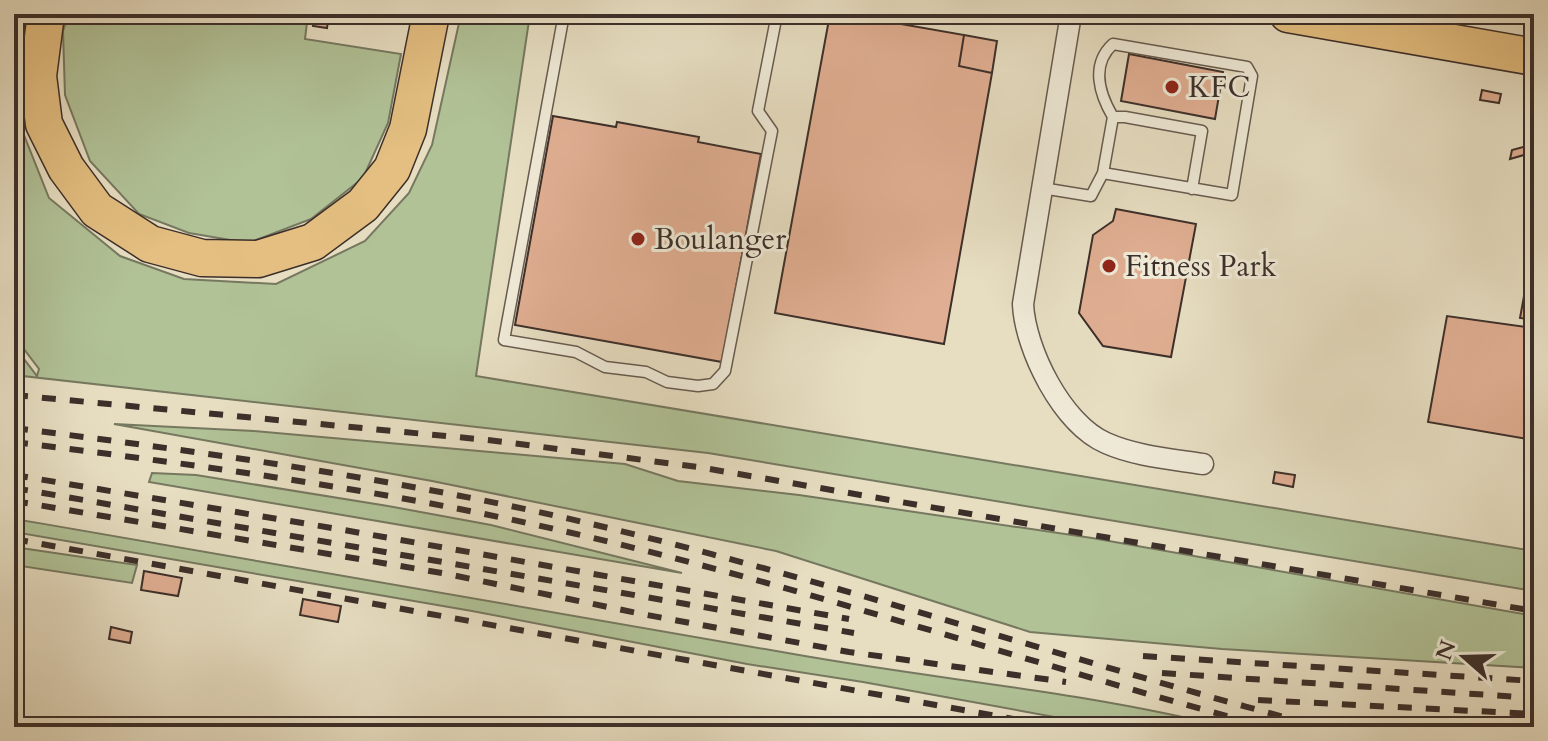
<svg xmlns="http://www.w3.org/2000/svg" width="1548" height="741" font-family="Cardo,serif">
  <style>
    .green { fill: #b1c297; stroke: #767860; stroke-width: 2 }
    .building { fill: #e0ae92; stroke: #3c2f2a; stroke-width: 2 }
    .lines { fill: none; stroke-linecap: round; stroke-linejoin: round }
    .lane-casing { stroke: #675b50; stroke-width: 13 }
    .street-casing { stroke: #675b50; stroke-width: 23 }
    .highway-casing { stroke: #3c2f2a; stroke-width: 39 }
    .lane { stroke: #efead7; stroke-width: 10 }
    .street { stroke: #efead7; stroke-width: 20 }
    .highway { stroke: #e4bf81; stroke-width: 36 }
    .rail { stroke: #3c2f2a; stroke-width: 6; stroke-dasharray: 14 14; stroke-linecap: butt }
    .poi-dot { fill: #8f2418; stroke: #efead7; stroke-width: 3 }
    .labels { text-anchor: middle; dominant-baseline: central; stroke-width: 6; stroke-linejoin: round; paint-order: stroke }
    .poi-label { font-size: 30px; fill: #3c2f2a; stroke: #efead7; text-anchor: start }
  </style>
  <rect width="100%" height="100%" fill="#e7dec2"/>
  <filter id="stains"><feTurbulence type="fractalNoise" baseFrequency=".0025" numOctaves="4"/><feColorMatrix values="0 0 0 0 .2 0 0 0 0 .09 0 0 0 0 .02 0 0 0 .5 -.17"/></filter>
  <radialGradient id="worn" r=".72"><stop offset=".6" stop-color="#630" stop-opacity="0"/><stop offset="1" stop-color="#630" stop-opacity=".3"/></radialGradient>
  <!-- green -->
  <path class="green" d="M69,14H308L305,39L401,54L388,123L363,178L311,219L248,243L189,233L139,214L90,161L65,95L63,31Z
    M461,14H530L476,376L1534,551V591L708,453L14,375V346L37,376L39,369L14,336V55L22,130L49,198L120,256L184,279L276,284L365,241L409,193L432,145Z
    M114,424L254,431L625,464L678,481L799,495L1092,538L1534,616V668L1222,649L1030,632L776,551L432,481Z
    M152,473L196,475L388,506L491,525L682,573L149,482Z
    M14,519C276,562 537,611 799,655C941,680 1085,692 1225,727H1109L863,682L747,664L472,611L14,532Z
    M14,547L137,565L132,583L14,565Z"/>
  <!-- building -->
  <path class="building" d="M315,14H329L327,28L313,26Z
    M830,14H844L964,35L959,66L992,73L944,344L775,313Z
    M964,35L997,41L992,73L959,66Z
    M1129,54L1223,72L1215,119L1121,101Z
    M1482,90L1501,94L1499,103L1480,100Z
    M553,116L616,127L617,122L699,137L698,142L761,154L722,362L515,325Z
    M1534,144V152L1510,159L1512,150Z
    M1116,209L1196,224L1171,357L1103,346L1079,313L1093,235L1113,221Z
    M1534,241V440L1428,422L1447,316L1526,327L1527,319L1520,318Z
    M1275,472L1295,475L1293,487L1273,483Z
    M144,571L182,578L178,596L141,590Z
    M303,599L341,606L338,622L300,615Z
    M111,627L132,632L130,643L109,639Z"/>
  <g class="lines">
    <!-- lane casing -->
    <g class="lane-casing">
      <path id="lane" d="M564,14L504,340L576,352L605,367L646,372L667,382L698,386L713,384L725,371L772,131L758,111L777,14
        M1103,173L1232,195L1252,76L1247,67L1113,44C1090,65 1100,95 1113,117
        M1042,188L1091,196L1103,173L1113,117H1125L1202,131L1192,189"/>
    </g>
    <!-- street casing -->
    <g class="street-casing">
      <path id="street" d="M1071,14L1023,304C1025,349 1062,424 1106,443C1135,456 1171,459 1203,464"/>
    </g>
    <!-- highway casing -->
    <g class="highway-casing">
      <path id="highway" d="M46,14L38,76L44,124L66,168L97,210L150,244L202,258L258,259L313,242L363,205L392,169L408,129L431,14
        M1288,14L1534,57"/>
    </g>
    <!-- lane -->
    <use href="#lane" class="lane"/>
    <!-- street -->
    <use href="#street" class="street"/>
    <!-- highway -->
    <use href="#highway" class="highway"/>
    <!-- rail -->
    <path class="rail" d="M14,395L488,440L698,467L1534,611
      M14,428C211,453 407,480 600,526C843,584 1080,664 1322,727
      M14,442C207,466 400,492 589,537C818,591 1040,667 1268,727
      M14,475L344,530L849,619
      M14,488L854,633
      M14,501L442,573L647,615L849,652L1066,682
      M14,539L1058,727
      M1143,656L1534,681
      M1162,673L1534,698
      M1258,700L1534,714"/>
  </g>
  <!-- markers -->
  <g class="poi-dot">
    <circle cx="1172" cy="87" r="8"/>
    <circle cx="638" cy="239" r="8"/>
    <circle cx="1109" cy="266" r="8"/>
  </g>
  <g class="labels">
    <!-- poi labels -->
    <g class="poi-label">
      <text x="1188" y="87">KFC</text>
      <text x="654" y="239">Boulanger</text>
      <text x="1125" y="266">Fitness Park</text>
    </g>
  </g>
  <!-- margin -->
  <rect width="1548" height="741" fill="none" stroke="#e7dec2" stroke-width="48"/>
  <rect x="16" y="16" width="1516" height="709" fill="none" stroke="#3c2f2a" stroke-width="4"/>
  <rect x="24" y="24" width="1500" height="693" fill="none" stroke="#3c2f2a" stroke-width="2"/>
  <!-- north arrow -->
  <g transform="translate(1464 657) rotate(290)" stroke="#efead7" stroke-width="6" paint-order="stroke">
  <path d="M0-6L14 30L0 20L-14 30Z" fill="#3c2f2a"/>
  <text y="-12" font-size="22" font-weight="bold" text-anchor="middle" fill="#3c2f2a">N</text>
  </g>
  <rect width="100%" height="100%" filter="url(#stains)"/>
  <rect width="100%" height="100%" fill="url(#worn)"/>
</svg>
